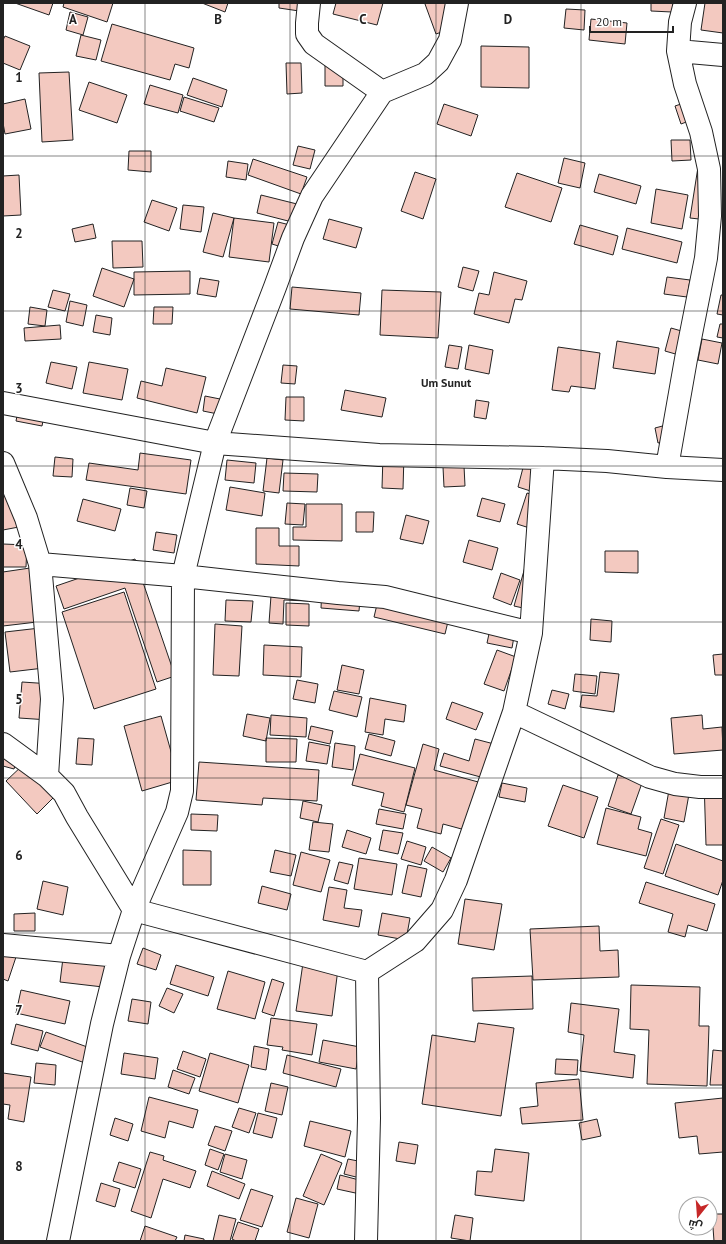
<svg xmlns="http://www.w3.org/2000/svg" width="726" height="1244" font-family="'PT Sans',Cairo,sans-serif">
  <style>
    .building { fill: #f3c9c0; stroke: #222 }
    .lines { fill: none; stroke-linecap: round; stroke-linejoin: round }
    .minor-casing { stroke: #222; stroke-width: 24 }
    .minor { stroke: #fff; stroke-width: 22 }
    .grid { fill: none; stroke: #222; stroke-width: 1; stroke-opacity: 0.55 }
    .labels { text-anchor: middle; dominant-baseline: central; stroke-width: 3; stroke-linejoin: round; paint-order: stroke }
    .quarter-label { font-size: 12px; font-weight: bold; fill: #222; stroke: #fff }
    .grid-label { font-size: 13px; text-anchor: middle; font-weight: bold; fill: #222; stroke: #fff; stroke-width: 3; stroke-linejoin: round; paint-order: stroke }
  </style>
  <rect width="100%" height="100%" fill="#fff"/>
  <!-- building -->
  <path class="building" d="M15,3H53L49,15Z
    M64,3H113L107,22L63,7Z
    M202,3H228L225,12Z
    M279,3H307L306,12L279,8Z
    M336,3H383L377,25L333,14Z
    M427,3H445L453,28L436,34L425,4Z
    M651,3H673L672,12L651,11Z
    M705,3H723V33L701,30Z
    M566,9L585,10L584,30L564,28Z
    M70,12L88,17L83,35L66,30Z
    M591,19L627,23L625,44L589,40Z
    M112,24L194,48L189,68L175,64L170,80L101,61Z
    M81,35L101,40L96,60L76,56Z
    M5,36L30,46L20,70L3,63V40Z
    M481,46L529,47V88L481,87Z
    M325,53H343V86H325Z
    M286,63H301L302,93L287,94Z
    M69,72L73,140L42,142L39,73Z
    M193,78L227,90L222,107L187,95Z
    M89,82L127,95L117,123L79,110Z
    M150,85L183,95L178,113L144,104Z
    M184,97L219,108L214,122L180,111Z
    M25,99L31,129L5,134L3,123V104Z
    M696,99L702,116L681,124L675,106Z
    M444,104L478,115L471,136L437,124Z
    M671,140H690L691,160L672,161Z
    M298,146L315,150L310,169L293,165Z
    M129,151H151V172L128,170Z
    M564,158L585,163L580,188L558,183Z
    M253,159L307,177L301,194L248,175Z
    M228,161L248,164L246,180L226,177Z
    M698,167L708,220L690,218Z
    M415,172L436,179L423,219L401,211Z
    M517,173L562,188L551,222L505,207Z
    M599,174L641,186L636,204L594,192Z
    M19,175L21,215L3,216V176Z
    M656,189L688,195L682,229L651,223Z
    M261,195L301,205L296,223L257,213Z
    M152,200L177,208L169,231L144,222Z
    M183,205L204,207L201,232L180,229Z
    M213,213L234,218L223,257L203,252Z
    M234,218L274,223L269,262L229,257Z
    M329,219L362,228L356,248L323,239Z
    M278,222L294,226L288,249L272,244Z
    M93,224L96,238L75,242L72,229Z
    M580,225L618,236L613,255L574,244Z
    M627,228L682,242L677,263L622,249Z
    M112,241H142L143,267L113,268Z
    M463,267L479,271L473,291L458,287Z
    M102,268L134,279L124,307L93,296Z
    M190,271V294L134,295V272Z
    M494,272L527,281L522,300L515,299L509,323L474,314L479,293L489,295Z
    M667,277L690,280L687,297L664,294Z
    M200,278L219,281L216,297L197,294Z
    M292,287L361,293L359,315L290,309Z
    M53,290L70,294L65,311L48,307Z
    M382,290L441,292L438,338L380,335Z
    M721,295H723V315L717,314Z
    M70,301L87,305L83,326L66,322Z
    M30,307L47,310L45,326L28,324Z
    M154,307H173L172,324H153Z
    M96,315L112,318L110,335L93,332Z
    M720,324H723V338L717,337Z
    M60,325L61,339L25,341L24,328Z
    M671,328L692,334L686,357L665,351Z
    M702,339L722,343L718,364L698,360Z
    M617,341L659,348L655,374L613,368Z
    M449,345L462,347L458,369L445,367Z
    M469,345L493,350L489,374L465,369Z
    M558,347L600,353L595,389L571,386L569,392L552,390Z
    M51,362L77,367L72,389L46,383Z
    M89,362L128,369L122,400L83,393Z
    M283,365L297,366L295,384L281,383Z
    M166,368L206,377L197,413L137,398L141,381L162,386Z
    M345,390L386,398L382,417L341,410Z
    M205,396L225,400L223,415L203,411Z
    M286,397H304V421L285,420Z
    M476,400L489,402L486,419L474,417Z
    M20,401L46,406L42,426L16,421Z
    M674,423L678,438L658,443L655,428Z
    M140,453L191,460L186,494L86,480L89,463L138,470Z
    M383,455H404L403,489L382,488Z
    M55,457L73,459L72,477L53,476Z
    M267,458L283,460L279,493L263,491Z
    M227,460L256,463L254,483L225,480Z
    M525,460L548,466L540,494L518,487Z
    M464,466L465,486L444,487L443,467Z
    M284,473L318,474L317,492L283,491Z
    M230,487L265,493L262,516L226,510Z
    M130,488L147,491L144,508L127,505Z
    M3,489L24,526L3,530Z
    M527,493L550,501L539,531L517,524Z
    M482,498L505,504L500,522L477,516Z
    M83,499L121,509L115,531L77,521Z
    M287,503L305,504L303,525L285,524Z
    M306,504H342V541L293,540V527H306Z
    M356,512H374L373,532H356Z
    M406,515L429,521L423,544L400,539Z
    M256,528H279V546H299V566L256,564Z
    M156,532L177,535L174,553L153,550Z
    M469,540L498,548L492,570L463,562Z
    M3,544L27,545L26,567H3Z
    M605,551H638V573L605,572Z
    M135,559L175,676L157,682L125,588L64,609L56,586Z
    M527,560L532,610L514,606Z
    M30,568L37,622L3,626V572Z
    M501,573L520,580L511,605L493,598Z
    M272,582L309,584L308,601L284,600L283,624L269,623Z
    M322,586L361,589L359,611L321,608Z
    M124,592L156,689L94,709L62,612Z
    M380,592L451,609L445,634L374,617Z
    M226,600L253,601L251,622L225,621Z
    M286,603L309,604V626L286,625Z
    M591,619L612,621L611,642L590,640Z
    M492,620L516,625L512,648L487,643Z
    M215,624L242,626L239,676L213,675Z
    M40,628L44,668L10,672L5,632Z
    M264,645L302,647L301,677L263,675Z
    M497,650L516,657L504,691L484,684Z
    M723,654V675H715L713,655Z
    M342,665L364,670L359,694L337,690Z
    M600,672L619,674L614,712L580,707L582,695L597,696Z
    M575,674L597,676L595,694L573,691Z
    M297,680L318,684L315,703L293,699Z
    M22,682L52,684L49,720L19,718Z
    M552,690L569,694L565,709L548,704Z
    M334,691L362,697L357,717L329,710Z
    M370,698L406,705L404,722L385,719L383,735L365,732Z
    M452,702L483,713L476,730L446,719Z
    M247,714L270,718L266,741L243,736Z
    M271,715L307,718L306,737L270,735Z
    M702,715L703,729L722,727L723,750L674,754L671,718Z
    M161,716L179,780L142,791L124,726Z
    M311,726L333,731L330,744L308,739Z
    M369,734L395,741L391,756L365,749Z
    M78,738L94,739L92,765L76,764Z
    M266,738L297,739L296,762H266Z
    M475,739L498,745L488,779L440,766L444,753L469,761Z
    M309,742L330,746L327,764L306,761Z
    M335,743L355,746L353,770L332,767Z
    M423,744L439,749L434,770L482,783L469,831L443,824L441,834L417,828L422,809L406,805Z
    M3,750L18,755L14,769L3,766Z
    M360,754L415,768L404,812L381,806L384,793L352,785Z
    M199,762L319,770L317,801L263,798L262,805L196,800Z
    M24,764L54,797L37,814L6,781Z
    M618,775L642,783L631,814L608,806Z
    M671,779L691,783L684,822L664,818Z
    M704,780H723V845H706Z
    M502,783L527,788L525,802L499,797Z
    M563,785L598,797L584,838L548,826Z
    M303,801L322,805L318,822L300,818Z
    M606,808L641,817L638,829L652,833L646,856L597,844Z
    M379,809L406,814L403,829L376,824Z
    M191,814L218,815L217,831L191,830Z
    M661,819L679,825L663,874L644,868Z
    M313,822L333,824L329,852L309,850Z
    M347,830L371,838L366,854L342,847Z
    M383,830L403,833L398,854L379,850Z
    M407,841L426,847L421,865L401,859Z
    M676,844L723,861V880L718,895L665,876Z
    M432,847L451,858L443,872L424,861Z
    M183,850L211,851V885H183Z
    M275,850L296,855L291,876L270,872Z
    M301,852L330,860L321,892L293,885Z
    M359,858L397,864L392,895L354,889Z
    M339,862L353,865L348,884L334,880Z
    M408,865L427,869L421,897L402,893Z
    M43,881L68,887L63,915L37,909Z
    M646,882L715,904L707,931L688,925L685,937L668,932L673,914L639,903Z
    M262,886L291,894L287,910L258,903Z
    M329,887L347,890L344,908L362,910L359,927L323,920Z
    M465,899L502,904L494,950L458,944Z
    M35,913V931H14V914Z
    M382,913L410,918L406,940L378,935Z
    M599,926L600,951L618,950L619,977L533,980L530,929Z
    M3,943L19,948L8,981L3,979Z
    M143,948L161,955L156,970L137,964Z
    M64,950L107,955L103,987L60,982Z
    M304,956L339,961L332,1016L296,1011Z
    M176,965L214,977L208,996L170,984Z
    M228,971L265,982L255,1019L217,1009Z
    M532,976L533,1009L473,1011L472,978Z
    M272,979L284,983L274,1016L262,1012Z
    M631,985L700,987L699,1026H709L707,1086L647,1084L649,1030L630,1029Z
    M167,988L183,994L174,1013L159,1006Z
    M21,990L70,1001L65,1024L16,1013Z
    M132,999L151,1002L148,1024L128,1021Z
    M571,1003L619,1009L614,1052L635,1055L633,1078L580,1071L584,1035L568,1032Z
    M271,1018L317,1024L312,1055L282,1050L283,1047L267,1045Z
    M478,1023L514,1028L501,1116L422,1104L432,1035L475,1042Z
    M16,1024L43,1031L38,1051L11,1044Z
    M46,1032L90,1048L85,1063L40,1047Z
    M323,1040L360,1047L356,1069L319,1062Z
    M254,1046L269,1049L266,1070L251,1067Z
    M713,1050L723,1051V1085H710Z
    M183,1051L206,1059L200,1077L177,1069Z
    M124,1053L158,1058L155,1079L121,1074Z
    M210,1053L249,1065L238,1103L199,1091Z
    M287,1055L341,1069L336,1087L283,1073Z
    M556,1059L578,1060L577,1075L555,1074Z
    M36,1063L56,1065L55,1085L34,1083Z
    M173,1070L195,1078L189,1094L168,1087Z
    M3,1073L31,1077L24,1122L8,1119L10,1105L3,1104Z
    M579,1079L583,1120L522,1124L520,1108L538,1106L536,1083Z
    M271,1083L288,1087L282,1115L265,1111Z
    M149,1097L198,1110L193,1128L169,1121L165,1138L141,1131Z
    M723,1098V1152L699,1154L697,1136L679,1138L675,1103Z
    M239,1108L256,1113L249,1133L232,1127Z
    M258,1113L277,1118L272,1138L253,1133Z
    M115,1118L133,1124L128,1141L110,1135Z
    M597,1119L601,1136L582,1140L579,1123Z
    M310,1121L351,1131L345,1157L304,1146Z
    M215,1126L232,1131L225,1151L208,1145Z
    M399,1142L418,1145L415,1164L396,1161Z
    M210,1149L224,1154L218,1170L205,1165Z
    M495,1149L529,1153L524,1201L475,1195L477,1171L492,1172Z
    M150,1152L164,1156L163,1160L196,1171L190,1188L163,1179L151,1218L131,1211Z
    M225,1154L247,1160L242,1179L220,1172Z
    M321,1154L342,1163L324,1205L303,1196Z
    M348,1159L368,1163L364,1179L344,1174Z
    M119,1162L141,1169L135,1188L113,1181Z
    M212,1171L245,1184L239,1199L207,1186Z
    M340,1175L363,1181L360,1194L337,1189Z
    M101,1183L120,1189L115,1207L96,1201Z
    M251,1189L273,1196L262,1227L240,1220Z
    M296,1198L318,1204L309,1238L287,1232Z
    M712,1214H723V1241H714Z
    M219,1215L236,1219L230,1241H213Z
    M455,1215L473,1218L470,1241L451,1238Z
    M238,1222L259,1229L255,1241H236L232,1239Z
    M145,1226L177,1237L175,1241H140Z
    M185,1235L204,1239V1241H184Z"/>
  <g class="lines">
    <!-- minor casing -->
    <g class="minor-casing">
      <path id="minor" d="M309,3L307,23V34L314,44L382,92
        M678,51L723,55
        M3,403L215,443L379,455L543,458L607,461L667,467L723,470
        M3,463L26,518L40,564L52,699L47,776
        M667,467L686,359L706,258L710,216L709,169L701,132L685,84L678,51L680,22L685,3
        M40,564L183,576L338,593L385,597L531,633
        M514,712L531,633L543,458
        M3,744L47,776L64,793L77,817L134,910L367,972L415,941L442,910L456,880L514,712L650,777L675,784L700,787H723
        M3,945L119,956
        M58,1241L102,1024L119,956L134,910L177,812L182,791L183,576L215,443L275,287L293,238L312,196L382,92L425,74L438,62L450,40L457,3
        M366,1241L369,1118L367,972"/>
    </g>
    <!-- minor -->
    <use href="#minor" class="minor"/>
  </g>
  <!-- grid -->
  <path class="grid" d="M145,3V1241M290,3V1241M436,3V1241M581,3V1241M3,156H723M3,311H723M3,466H723M3,622H723M3,778H723M3,933H723M3,1088H723"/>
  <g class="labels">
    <!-- quarter labels -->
    <g class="quarter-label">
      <text x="446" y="382">Um Sunut</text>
    </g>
  </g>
  <g class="grid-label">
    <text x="73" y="24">A</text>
    <text x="218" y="24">B</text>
    <text x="363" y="24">C</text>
    <text x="508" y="24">D</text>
    <text x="19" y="82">1</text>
    <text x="19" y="238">2</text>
    <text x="19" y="393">3</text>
    <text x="19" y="549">4</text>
    <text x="19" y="704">5</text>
    <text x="19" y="860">6</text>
    <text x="19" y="1015">7</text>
    <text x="19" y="1171">8</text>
  </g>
  <!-- border -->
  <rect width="726" height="1244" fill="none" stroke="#222222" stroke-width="8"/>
  <!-- north arrow -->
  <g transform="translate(698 1216) rotate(197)"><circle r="19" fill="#ffffff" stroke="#a7a7a7"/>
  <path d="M0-3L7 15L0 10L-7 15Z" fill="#c62828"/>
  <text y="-6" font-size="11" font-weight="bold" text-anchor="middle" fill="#222222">ش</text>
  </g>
  <!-- scale -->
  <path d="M590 26v6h83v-6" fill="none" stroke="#222222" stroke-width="2"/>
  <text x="596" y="26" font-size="12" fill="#222222" stroke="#ffffff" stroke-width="3" paint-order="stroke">20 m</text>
</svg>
